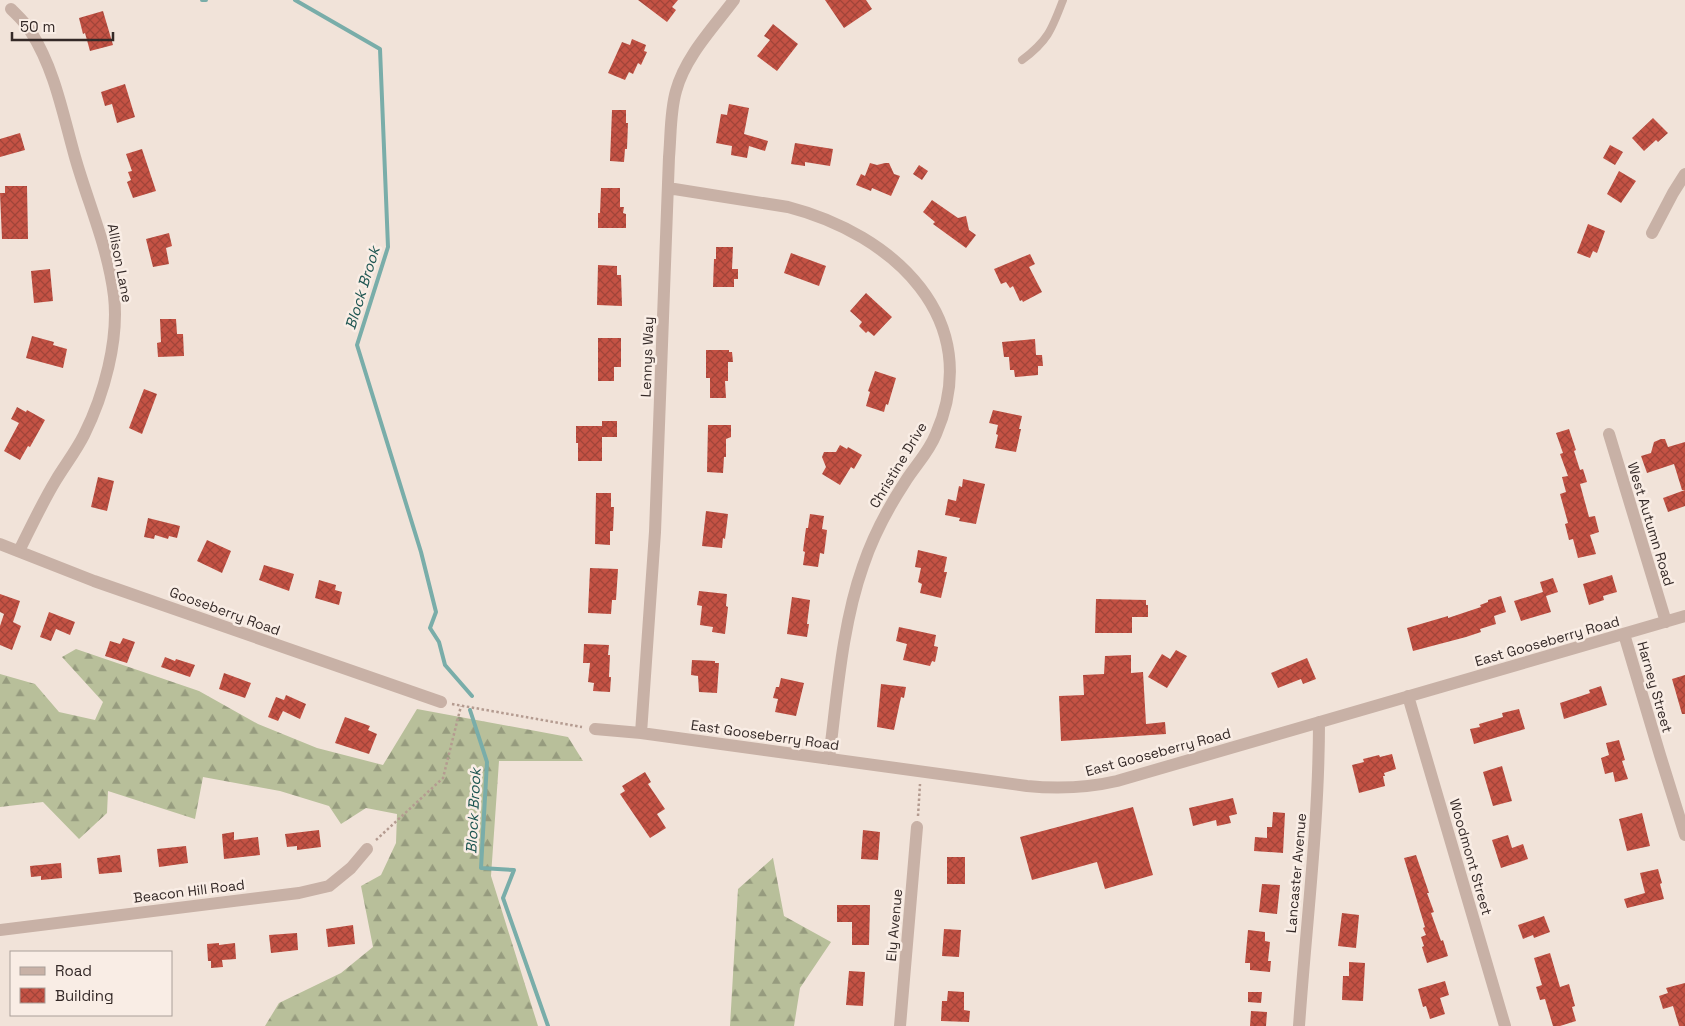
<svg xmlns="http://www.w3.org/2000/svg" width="1685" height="1026" font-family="'Space Grotesk',sans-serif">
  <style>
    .forest { fill: url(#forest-firs) }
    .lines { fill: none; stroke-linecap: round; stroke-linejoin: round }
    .stream { stroke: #79ada9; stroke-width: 4 }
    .building { fill: url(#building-cross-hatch) }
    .path { stroke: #b49b90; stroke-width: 2.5; stroke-dasharray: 2.5 2.5; stroke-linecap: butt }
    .service { stroke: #c8b1a6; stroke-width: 8 }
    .minor { stroke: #c8b1a6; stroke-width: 12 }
    .labels { text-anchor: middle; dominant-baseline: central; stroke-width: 5; stroke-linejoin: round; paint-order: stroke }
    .street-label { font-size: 14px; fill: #342927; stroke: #f9ede5 }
    .water-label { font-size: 15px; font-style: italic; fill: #1d5551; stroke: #f9ede5 }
  </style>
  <defs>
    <pattern id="forest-firs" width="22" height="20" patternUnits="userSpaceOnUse" patternTransform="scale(1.25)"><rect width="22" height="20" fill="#b8bf9a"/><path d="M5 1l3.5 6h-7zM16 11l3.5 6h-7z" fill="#969b7e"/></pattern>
    <pattern id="building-cross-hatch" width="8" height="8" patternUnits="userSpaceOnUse" patternTransform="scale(1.25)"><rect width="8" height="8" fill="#c45244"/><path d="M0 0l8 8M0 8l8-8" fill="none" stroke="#a04439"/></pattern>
  </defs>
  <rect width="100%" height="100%" fill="#f1e3d9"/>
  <!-- forest -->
  <path class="forest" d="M76,649L199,691L258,724L317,748L383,765L417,709L568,737L583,761H499L491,876L538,1026H265L279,1003L341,973L373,947L361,886L381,875L396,843L397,814L366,808L341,824L329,806L280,791L203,777L195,819L108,791L107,813L79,839L43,802L0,807V674L35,684L59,712L95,720L103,702L62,657Z
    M773,858L784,916L831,942L800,988L794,1026H730L738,889Z"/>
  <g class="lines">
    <!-- stream -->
    <path class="stream" d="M202,0H206
      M295,0L380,49L388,247L357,345L421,552L436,612L430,628L439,642L445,665L472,696
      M470,710L487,762L481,868L514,870L503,898L548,1026"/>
  </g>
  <!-- building -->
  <path class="building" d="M638,0H678L672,7L676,10L667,22Z
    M825,0H866L872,9L844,28Z
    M103,11L113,45L90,51L85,33L83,34L79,18Z
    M773,24L798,44L777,71L757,56L770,40L764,36Z
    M632,39L646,45L644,51L647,52L641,65L638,63L633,74L629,72L625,80L608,73L622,42L630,45Z
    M125,84L135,117L117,123L112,104L105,106L101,92Z
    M729,104L749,108L744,134L768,141L765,151L749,146L747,158L731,155L732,146L716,143L721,114L727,115Z
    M612,110H626V123H628L627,149H625L624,162L610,161Z
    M1653,118L1668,133L1658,142L1656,140L1644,151L1632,138Z
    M20,133L25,150L0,157V139Z
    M795,143L833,149L830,166L805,162V166L791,164Z
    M1610,145L1623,152L1615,165L1603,158Z
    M142,149L156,191L133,198L127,182L131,180L128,172L132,171L126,154Z
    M870,163L877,165L885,163H889L894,174L900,176L891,196L872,188L871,191L856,185L861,174L865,176Z
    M919,165L928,171L922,180L913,174Z
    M1619,171L1636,181L1621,203L1607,194Z
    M5,186H27L28,239H2L0,193H5Z
    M601,188H620V207H624L623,213L626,214V228H598V213H600Z
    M932,200L958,218L966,216L969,230L976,235L966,248L933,224L935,222L923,212Z
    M1588,224L1605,231L1597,253L1593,251L1590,258L1577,253Z
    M169,233L172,246L166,248L169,264L153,267L146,239Z
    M716,247H733L732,269H738V279H734V287H713L714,259H716Z
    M791,253L826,266L819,286L784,273Z
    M1030,254L1035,264L1029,267L1042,292L1023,302L1022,300L1020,301L1013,286L1010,288L1006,282L1001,284L994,269Z
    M598,265L617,266V275H621L622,306L597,305Z
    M50,269L53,301L34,303L31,271Z
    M866,293L892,317L874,336L868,331L866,333L859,326L862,322L850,311Z
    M160,319H176L177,334H183L184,356L158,357L157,343L161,342Z
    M32,336L54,342L53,345L67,349L63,368L26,358Z
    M598,338H621V367H614V381H598Z
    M1035,339L1036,355H1042L1043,366H1038V375L1015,377L1014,370H1010L1009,357H1004L1002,342Z
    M706,350H729V352H732L733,362H728V381H725L726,398H710V378H706Z
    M875,371L896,378L888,405L886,404L884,412L866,406L870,392L868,391Z
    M144,389L157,394L142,434L129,428Z
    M17,407L26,412L27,410L45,420L30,447L28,446L20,460L4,451L19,423L11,419Z
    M993,410L1022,416L1019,429H1021L1016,452L995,448L998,435L996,434L998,425L989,423Z
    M602,421H617V437H602V461H578V443H576V426H602Z
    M708,425H731V437L726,439V457H724L723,473L707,472Z
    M1569,429L1576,450L1574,451L1580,470L1583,469L1587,482L1580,484L1589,517L1595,516L1599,532L1590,535L1596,554L1578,558L1573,539L1569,540L1565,524L1568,523L1560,494L1566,492L1562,477L1568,476L1560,454L1563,453L1556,433Z
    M1661,439H1665L1668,447L1685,442V490H1682L1674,464L1647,473L1641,456L1651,453L1654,442Z
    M840,445L847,449L848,447L862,455L854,469L851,467L840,485L822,474L826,467L822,457L824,452H836Z
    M98,477L114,481L107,511L91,507Z
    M963,479L985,484L976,524L959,521L960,518L945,515L948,499L956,501L959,486L962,487Z
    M1685,490V506L1668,512L1663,498Z
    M596,493H611V507H614L613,531H610V545L595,544Z
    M706,511L728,514L725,539L723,538L722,548L702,546Z
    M810,514L824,516L822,529L827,530L824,554L820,553L818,567L803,565L805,552L803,551L806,528H808Z
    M148,518L180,526L177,538L169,536L168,539L155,535L154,539L144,537Z
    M207,540L231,551L222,573L197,561Z
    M918,550L947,557L944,572H947L941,598L920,593L922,584L918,582L921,568L915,567Z
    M264,565L294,574L289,591L259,580Z
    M590,568L618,569L616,600H612L611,614L588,613Z
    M1612,575L1617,592L1603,596L1604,600L1589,605L1583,584Z
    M1553,578L1558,592L1546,596L1551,612L1521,621L1514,601L1543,592L1540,582Z
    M319,580L336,585L335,590L342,592L339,605L315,598Z
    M699,591L727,594L726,606L728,607L725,634L712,632L713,627L700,625L702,606L697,605Z
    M0,594L20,601L13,622L21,626L12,650L0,645V626L4,614L0,612Z
    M1501,596L1506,612L1494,616L1496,624L1480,629L1481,632L1466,637L1413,651L1407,628L1448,616V618L1481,607L1480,605L1488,602V600Z
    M792,597L810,600L807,624H809L807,637L787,634Z
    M1096,599L1146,600V605H1148V617H1132V633H1095Z
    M49,612L75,622L70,635L56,629L51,641L40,637Z
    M899,627L936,635L934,646L938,647L935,662L932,661L930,666L903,660L907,644L896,641Z
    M123,638L135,642L127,663L105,656L110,641L120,644Z
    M584,644L609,645L608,655H610L609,677H611L610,692L593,691L594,683L588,682L590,663H583Z
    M1176,650L1187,656L1167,688L1148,677L1162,654L1170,659Z
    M1131,655V673L1143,672L1146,724L1165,722L1166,734L1061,741L1059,696L1084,695L1083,675L1104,674L1105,656Z
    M165,657L175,661L176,659L195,665L190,677L161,667Z
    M1307,658L1316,679L1303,684L1301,679L1278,688L1271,673Z
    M692,660L715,661V663H719L717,693L699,692L698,676L691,675Z
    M224,673L251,683L245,698L219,689Z
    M1685,675V714H1682L1672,679Z
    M781,678L804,683L796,716L775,712L778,699L773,698L776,687H779Z
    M881,684L906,687L904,698L901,697L894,730L877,727Z
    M1601,686L1607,705L1564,719L1560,703L1590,693L1589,690Z
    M286,695L306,704L300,719L283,711L278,721L268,717L276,697L284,700Z
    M1519,709L1525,729L1474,744L1470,729L1480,727L1479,724L1503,717L1502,713Z
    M345,717L370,726L368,730L377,734L369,754L335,743Z
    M1619,740L1625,760L1622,761L1628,779L1615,782L1613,772L1605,774L1601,758L1609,755L1606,743Z
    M1392,754L1396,769L1384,773L1385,776H1383L1385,786L1359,793L1352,765L1364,762L1363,759L1379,755L1380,757Z
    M1502,766L1512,801L1493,806L1483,772Z
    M645,772L651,782L648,784L665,809L657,814L666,828L650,838L620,794L625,791L622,786Z
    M1233,798L1237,814L1229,816L1231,823L1217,826L1216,820L1193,826L1189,808Z
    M1133,807L1153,875L1105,889L1097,862L1032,880L1020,837Z
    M1273,812L1285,813L1283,853L1254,851L1255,837L1267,838V827H1272Z
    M1642,813L1650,846L1627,851L1619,819Z
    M319,830L321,847L297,850V846L287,847L285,834Z
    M863,830L880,832L878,860L861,859Z
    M234,832V840L258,837L260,855L224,859L222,834Z
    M1508,835L1512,848L1523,844L1528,859L1501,868L1492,840Z
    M186,846L188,863L159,867L157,849Z
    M120,855L122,872L99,874L97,858Z
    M1416,855L1429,893H1427L1434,912L1431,913L1441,941L1443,940L1448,956L1427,963L1422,947L1424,946L1421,937L1426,935L1423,928L1425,927L1404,858Z
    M947,857H965V884H947Z
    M61,863L62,878L41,880V876L31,877L30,866Z
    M1658,869L1662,883L1660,884L1664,899L1627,908L1624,899L1645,893L1640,873Z
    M1262,884L1280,885L1277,914L1259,912Z
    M837,905H870L869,945H852V922H837Z
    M1342,913L1359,915L1356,948L1338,946Z
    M1544,916L1550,932L1534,938L1533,935L1523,939L1518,925Z
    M353,925L355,944L328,947L326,929Z
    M944,929L961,930L959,957L942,956Z
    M1248,930L1265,932V941L1270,942L1268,961H1271L1270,972L1250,970V963H1245Z
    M297,933L298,950L271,953L269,935Z
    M219,943V945L235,943L236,959L222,960L223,967L211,968V961H208L207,944Z
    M1550,953L1560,987L1569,984L1575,1006L1572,1007L1576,1021L1560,1026H1553L1545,999L1540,1000L1536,987L1542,985L1534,958Z
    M1349,962L1365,963L1363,1001L1342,1000L1343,976H1349Z
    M849,971L865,972L863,1006L846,1005Z
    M1445,981L1449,995L1440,998L1445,1014L1430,1019L1426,1006L1423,1007L1418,989Z
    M1685,983V1026H1679L1673,1006L1663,1009L1659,996L1668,993L1666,988Z
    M948,991L964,992V1010L970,1011L969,1022L941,1021L942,1001H947Z
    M1248,992H1262L1261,1003L1248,1002Z
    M1251,1011L1267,1012L1266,1026H1250Z"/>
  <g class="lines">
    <!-- path -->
    <path class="path" d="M452,704L582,727
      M918,816L920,784
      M376,840L443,778L461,706"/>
    <!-- service -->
    <path class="service" d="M1022,60C1048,41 1052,29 1063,0"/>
    <!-- minor -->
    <path class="minor" d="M11,9C18,16 26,23 31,32C55,70 63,115 75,157C88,203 108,247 114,296C119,340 104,395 84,435C76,451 65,465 56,480C42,503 31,527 19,551
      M668,188L788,207C893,234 986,319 936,434C929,452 915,466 905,482C888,508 873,536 863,566C842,625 837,697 829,759
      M1652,233L1673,193L1685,174
      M1609,434L1666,622
      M0,544L94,581L441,702
      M1624,634L1660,755L1685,835
      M1408,696L1505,1026
      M595,729L641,733L1027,786C1058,789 1087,788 1117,781L1685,616
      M641,733L655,532L669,157C671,135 670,112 676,91C685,57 713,28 734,0
      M0,930L299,893L329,886L351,868L367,849
      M900,1026L917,827
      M1299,1026C1306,925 1319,824 1319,722"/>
  </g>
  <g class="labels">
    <!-- street labels -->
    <g class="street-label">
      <text transform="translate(120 263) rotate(79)">Allison Lane</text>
      <text transform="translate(647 357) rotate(-88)">Lennys Way</text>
      <text transform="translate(898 465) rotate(-59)">Christine Drive</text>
      <text transform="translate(1651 524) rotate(73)">West Autumn Road</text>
      <text transform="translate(225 611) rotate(20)">Gooseberry Road</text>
      <text transform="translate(1547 641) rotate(-16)">East Gooseberry Road</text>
      <text transform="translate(1655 687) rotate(74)">Harney Street</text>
      <text transform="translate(765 735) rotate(8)">East Gooseberry Road</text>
      <text transform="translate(1158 752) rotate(-15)">East Gooseberry Road</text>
      <text transform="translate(1471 857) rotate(74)">Woodmont Street</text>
      <text transform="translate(1296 873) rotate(-85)">Lancaster Avenue</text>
      <text transform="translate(189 891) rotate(-7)">Beacon Hill Road</text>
      <text transform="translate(894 925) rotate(-85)">Ely Avenue</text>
    </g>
    <!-- water labels -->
    <g class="water-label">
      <text transform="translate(362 288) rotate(-73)">Block Brook</text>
      <text transform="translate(473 811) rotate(-87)">Block Brook</text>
    </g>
  </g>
  <!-- legend -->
  <rect x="10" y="951" width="162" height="65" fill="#f9ede5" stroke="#aa9f99"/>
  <rect x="20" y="967" width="25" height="8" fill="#c8b1a6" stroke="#aa9f99"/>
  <text x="55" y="976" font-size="15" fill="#342927">Road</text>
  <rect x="20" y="988" width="25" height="15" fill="url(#building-cross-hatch)" stroke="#aa9f99"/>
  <text x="55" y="1001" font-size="15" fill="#342927">Building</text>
  <!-- scale -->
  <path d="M12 32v8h101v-8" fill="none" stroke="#342927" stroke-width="2.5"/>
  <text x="20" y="32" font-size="15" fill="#342927" stroke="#f9ede5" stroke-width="4" paint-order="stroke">50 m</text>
</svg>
